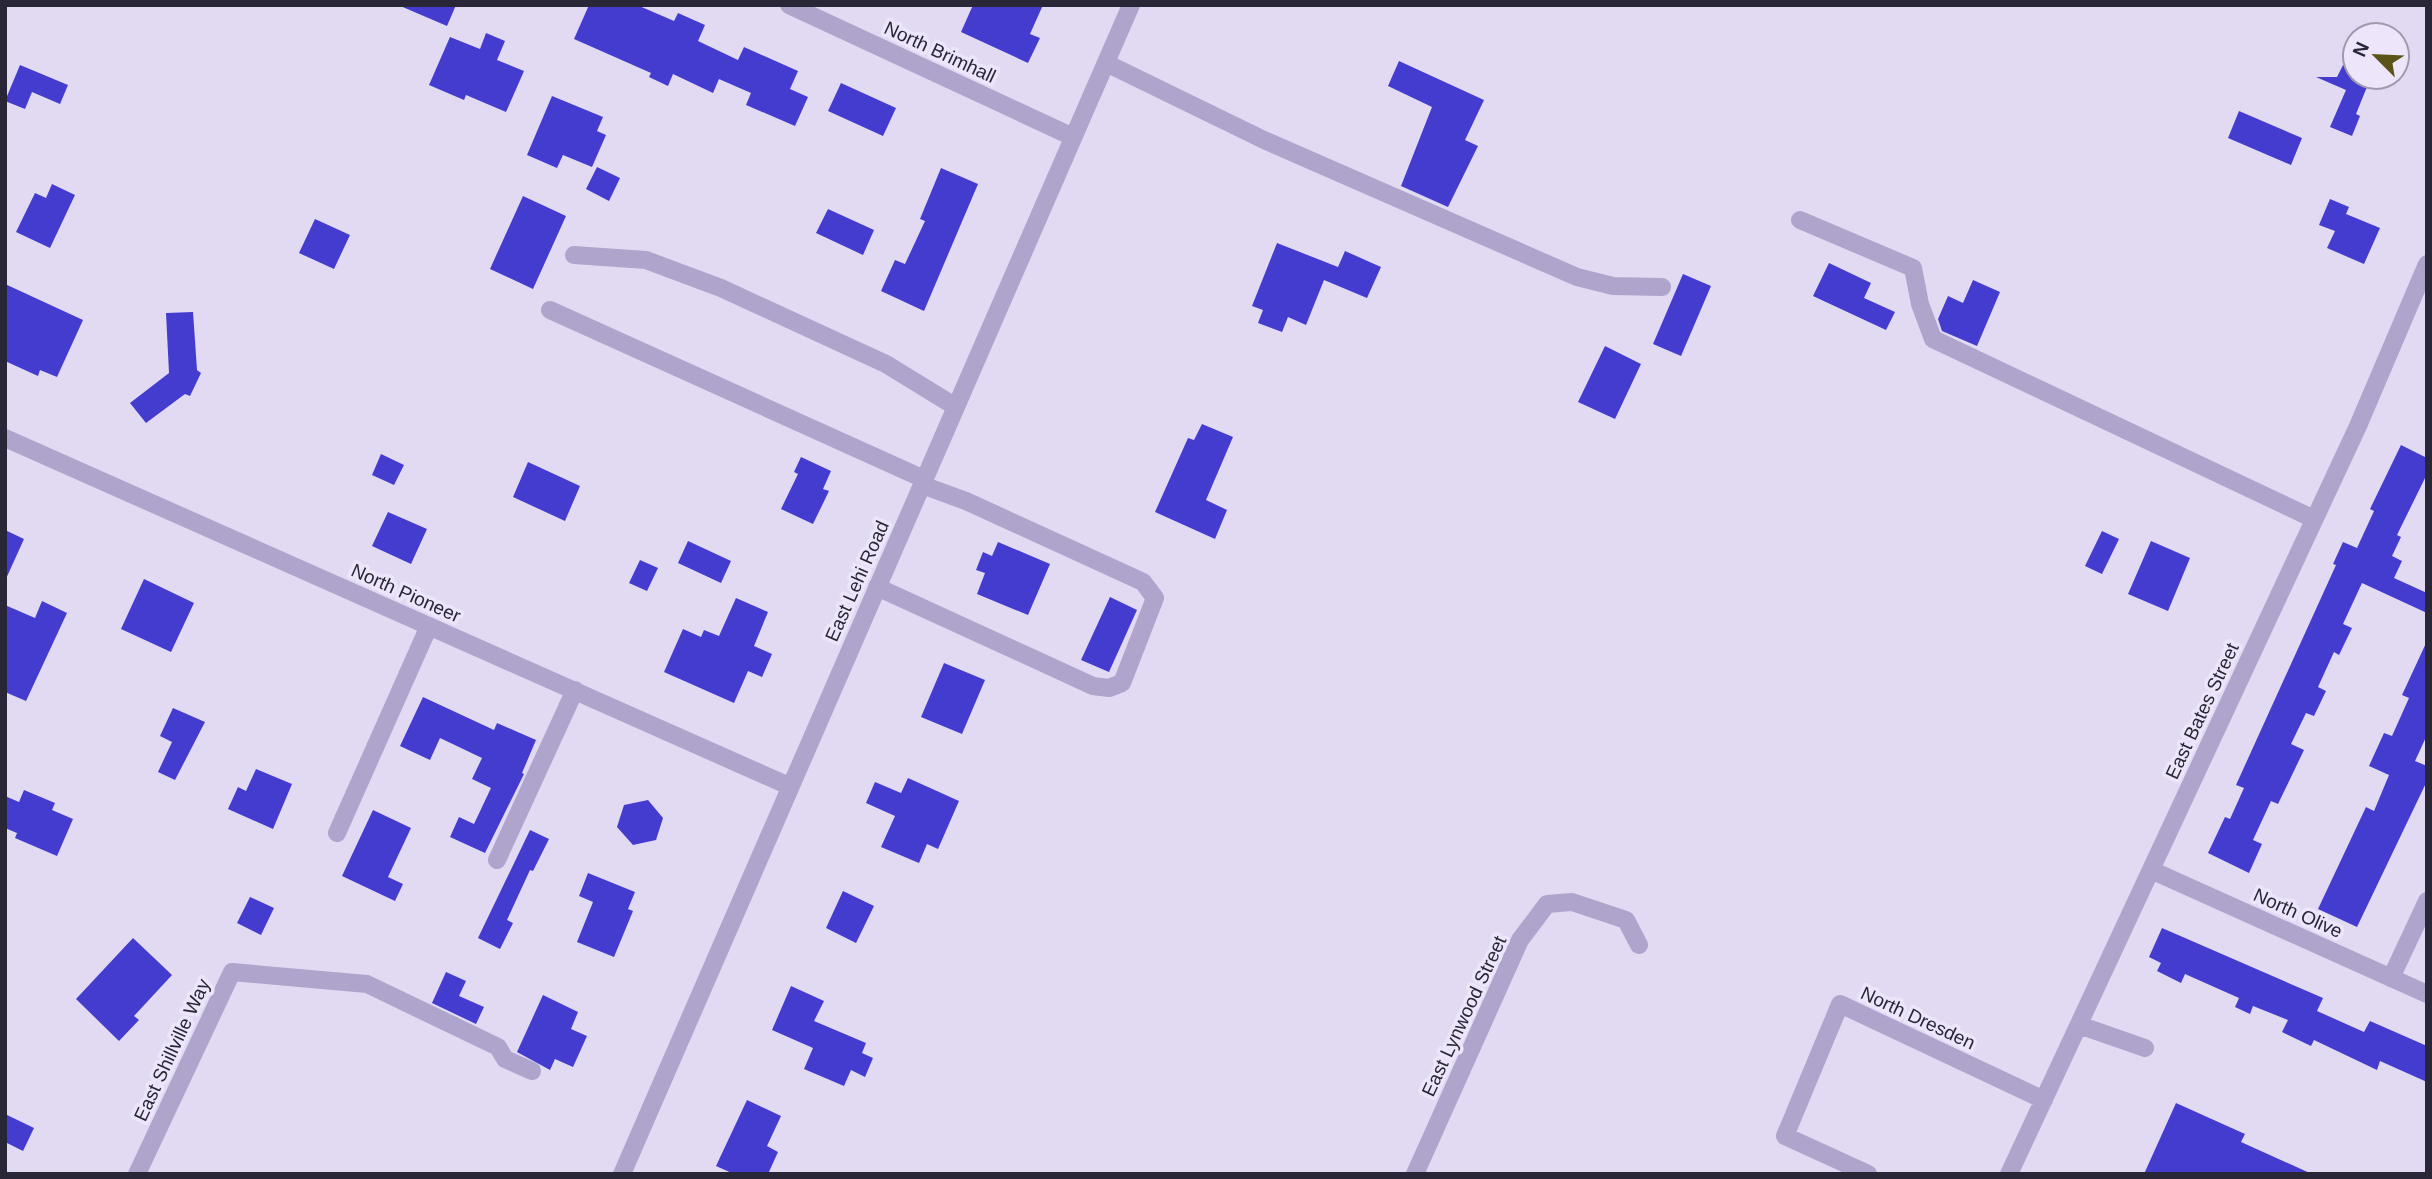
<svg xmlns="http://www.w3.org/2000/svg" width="2432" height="1179" font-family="Helvetica,sans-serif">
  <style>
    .building { fill: #443ccf }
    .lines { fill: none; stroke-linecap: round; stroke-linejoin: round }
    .minor { stroke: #afa5cc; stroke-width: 18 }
    .labels { text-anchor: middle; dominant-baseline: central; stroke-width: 7; stroke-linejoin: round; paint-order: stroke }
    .street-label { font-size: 19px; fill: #292737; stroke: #ede6fb }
  </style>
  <rect width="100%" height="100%" fill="#e2daf3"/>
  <!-- building -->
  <path class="building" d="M398,5H456L447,26Z
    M589,5H637L674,21L678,13L705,25L698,41L738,60L744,47L798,71L790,89L808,97L795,126L746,105L751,93L719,79L713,93L673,74L668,86L649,77L651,73L574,39Z
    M973,5H1043L1030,34L1040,38L1028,63L961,32Z
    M486,33L505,41L497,60L524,71L506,112L466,95L464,100L429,85L450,37L480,49Z
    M1399,61L1484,100L1465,140L1478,146L1448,207L1401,186L1432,107L1388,86Z
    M20,65L68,85L60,104L32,92L25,109L5,101Z
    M2343,65L2355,71V77H2371L2356,114L2360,116L2352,136L2330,127L2346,90L2316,77H2337Z
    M841,83L896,108L883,136L828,111Z
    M552,96L603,117L597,131L606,135L592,167L563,155L557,168L527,155Z
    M2239,111L2302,138L2291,165L2228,138Z
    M597,167L620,178L609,201L586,189Z
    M941,168L978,184L924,311L881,291L895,260L905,264L925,221L920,219Z
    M52,184L75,195L50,248L16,232L35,193L46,198Z
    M523,196L566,216L533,289L490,269Z
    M2330,199L2349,207L2346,214L2380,228L2364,264L2327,248L2335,231L2319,225Z
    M828,209L874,230L863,255L816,233Z
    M315,219L350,235L334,269L299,253Z
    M1277,243L1338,267L1345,251L1381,267L1367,298L1324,280L1306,325L1288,317L1282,332L1258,323L1263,310L1252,306Z
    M1829,263L1871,283L1864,298L1895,312L1886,330L1813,296Z
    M1683,274L1711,286L1681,356L1653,344Z
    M1973,280L2000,292L1977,346L1942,331L1938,319L1948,296L1963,303Z
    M5,284L83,320L57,377L40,370L38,376L5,361Z
    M193,312L197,370L201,373L190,396L185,394L146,423L130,403L169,373L166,313Z
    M1605,346L1641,364L1615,419L1578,402Z
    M1202,424L1233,437L1206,500L1227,510L1215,539L1155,512L1188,438L1194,440Z
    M2401,445L2427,458V474L2397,535L2401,537L2392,556L2402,561L2394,578L2427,593V613L2362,583L2343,624L2352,628L2339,655L2334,652L2318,687L2326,691L2314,716L2306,713L2291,744L2304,750L2278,804L2271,801L2253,840L2262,844L2249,873L2208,853L2225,817L2230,819L2244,788L2236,785L2336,565L2333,564L2343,542L2357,548L2374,511L2370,509Z
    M381,454L404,465L394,485L372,475Z
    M801,457L831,471L823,489L829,491L813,524L781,509L798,474L794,472Z
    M528,462L580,486L565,521L513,497Z
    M388,512L427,529L411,564L372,546Z
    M5,530L24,539L5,581Z
    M2102,531L2119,539L2102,574L2085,566Z
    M688,541L731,561L721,583L678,563Z
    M2151,541L2190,558L2168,611L2128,594Z
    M998,542L1050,564L1028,615L977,594L985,573L976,570L983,552L992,556Z
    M640,560L658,568L647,591L629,583Z
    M144,579L194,603L171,652L121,629Z
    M1110,597L1137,610L1109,672L1081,660Z
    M736,598L768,612L754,646L772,654L762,677L748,671L734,703L664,672L683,629L701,637L704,630L719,636Z
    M42,601L67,613L26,701L5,692V605L35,618Z
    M2427,641V735L2415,761L2427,766V781L2357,927L2318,909L2366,807L2374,811L2389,775L2369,766L2384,733L2392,736L2409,698L2402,695Z
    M944,663L985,680L962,734L921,717Z
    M423,697L494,730L497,723L536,740L522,773L524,774L485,853L450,837L459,817L474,824L491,788L472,779L482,758L440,738L430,760L400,746Z
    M173,708L205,722L175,780L158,772L172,742L160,736Z
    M256,769L292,784L273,829L228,809L238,787L246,791Z
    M908,778L959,801L938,849L927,844L919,863L881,847L895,816L866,803L875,782L901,793Z
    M24,790L55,803L52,810L73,819L57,856L15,838L17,833L5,828V796L19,802Z
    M648,800L663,818L656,840L633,845L617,827L624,805Z
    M373,810L411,828L388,877L403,884L395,901L342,876Z
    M530,830L549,839L533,871L530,870L507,920L513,923L500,949L478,938Z
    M588,873L635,892L628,909L633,911L614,957L577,942L593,902L579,896Z
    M843,891L874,906L856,943L826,928Z
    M250,897L274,908L261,935L237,923Z
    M2162,928L2323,998L2317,1011L2364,1032L2370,1021L2427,1046V1082L2380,1061L2377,1070L2314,1040L2311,1046L2282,1032L2288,1020L2253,1006L2250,1014L2235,1007L2239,998L2185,974L2181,983L2157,971L2161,963L2149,957Z
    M133,938L172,975L134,1016L139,1020L119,1041L76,999Z
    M446,972L466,981L459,996L484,1007L476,1024L432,1003Z
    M791,986L824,1001L814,1021L866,1043L862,1053L873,1058L865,1077L851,1070L844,1086L804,1069L813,1048L772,1030Z
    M543,995L578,1012L571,1029L587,1036L573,1067L555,1059L550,1070L517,1052Z
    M747,1100L781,1116L767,1146L778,1152L768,1174H734L716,1166Z
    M2176,1103L2245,1134L2241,1142L2312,1174H2144Z
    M5,1114L34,1128L23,1151L5,1142Z"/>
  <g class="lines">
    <!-- minor -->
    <path class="minor" d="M789,5L1073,137
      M1106,63L1264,140L1577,277L1613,286L1662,287
      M1800,220L1913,268L1920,304L1933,339L2314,519
      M574,255L646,260L721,288L886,364L956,407
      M550,310L924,479
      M5,438L789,786
      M877,587L1093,686L1109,688L1122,683L1155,598L1143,582L966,501L922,485
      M337,833L429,626
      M497,860L575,690
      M2151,870L2427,994
      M2391,978L2427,901
      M2079,1025L2145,1048
      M137,1174L232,972L367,984L498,1047L505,1059L532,1071
      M622,1174L1131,5
      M1415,1174L1520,940L1547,904L1572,902L1626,920L1639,945
      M1868,1174L1785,1136L1840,1004L2044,1100
      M2009,1174L2358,426L2427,264"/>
  </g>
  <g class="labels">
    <!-- street labels -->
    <g class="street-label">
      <text transform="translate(940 52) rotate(25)">North Brimhall</text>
      <text transform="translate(857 581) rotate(-66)">East Lehi Road</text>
      <text transform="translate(406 593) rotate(24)">North Pioneer</text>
      <text transform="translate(2202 711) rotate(-65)">East Bates Street</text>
      <text transform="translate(2298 913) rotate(24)">North Olive</text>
      <text transform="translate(1464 1016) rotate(-65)">East Lynwood Street</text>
      <text transform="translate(1918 1018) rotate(25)">North Dresden</text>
      <text transform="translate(172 1050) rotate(-65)">East Shillville Way</text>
    </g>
  </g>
  <!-- border -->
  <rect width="2432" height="1179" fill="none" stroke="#292737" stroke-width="14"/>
  <!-- north arrow -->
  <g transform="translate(2376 56) rotate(294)"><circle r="33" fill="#ede6fb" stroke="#9f9aad" stroke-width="2"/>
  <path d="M0-5L12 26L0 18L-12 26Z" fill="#5c5319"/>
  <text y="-10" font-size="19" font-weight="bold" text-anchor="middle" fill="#292737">N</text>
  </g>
</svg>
